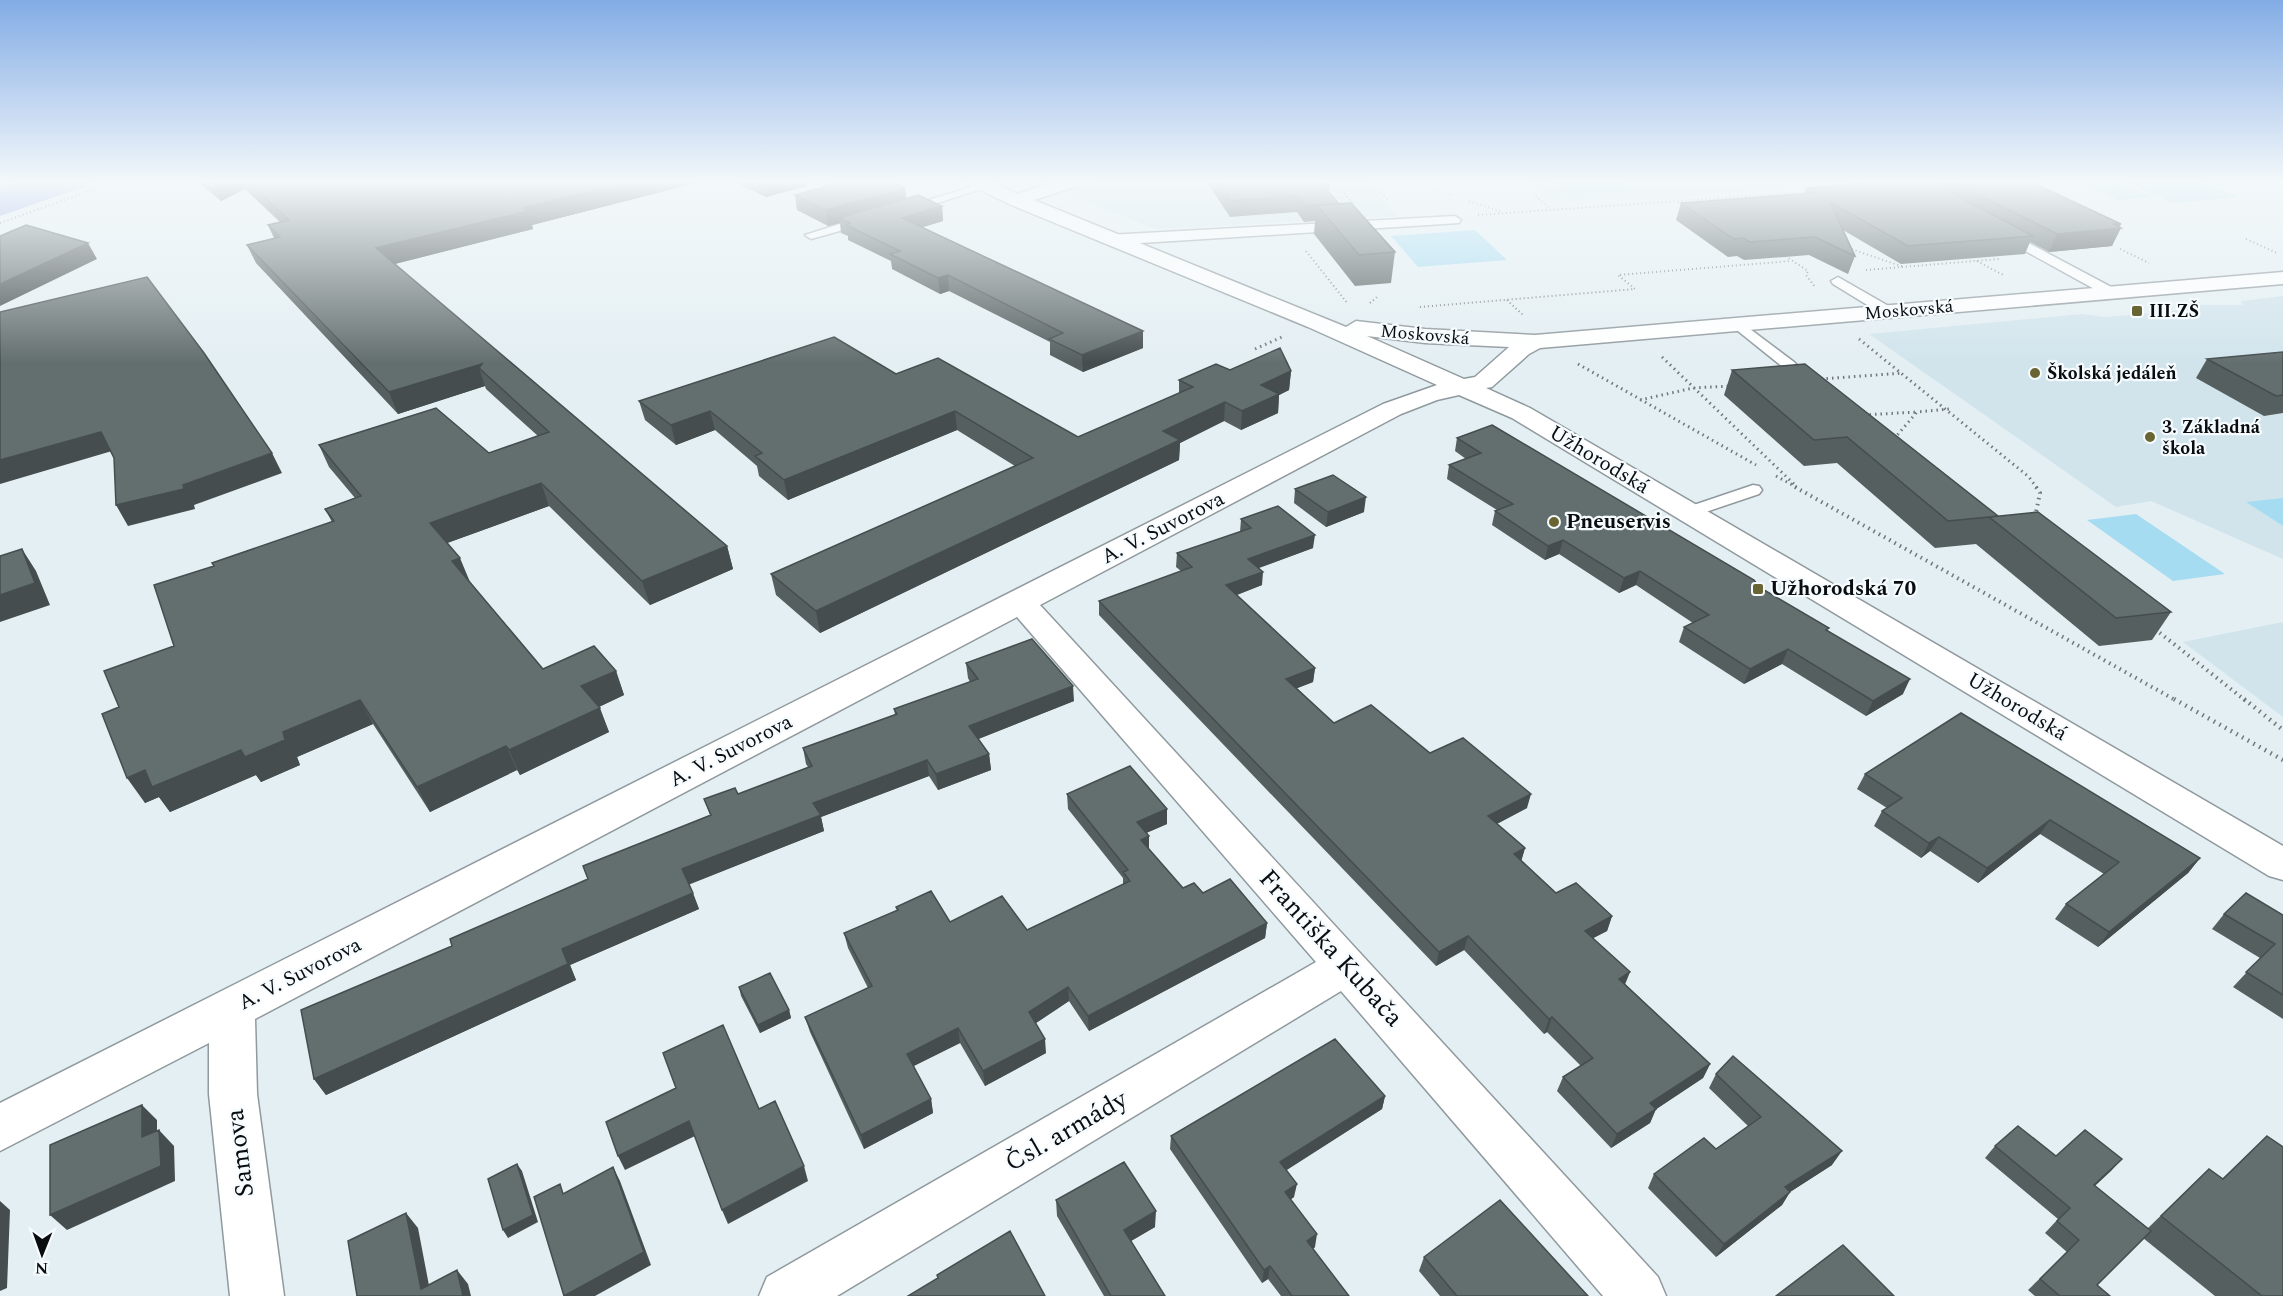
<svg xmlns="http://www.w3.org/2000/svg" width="2283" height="1296" font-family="Spectral,serif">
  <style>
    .built { fill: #d1e4ec }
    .green { fill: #a6dcf1 }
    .water { fill: #8c9fe0 }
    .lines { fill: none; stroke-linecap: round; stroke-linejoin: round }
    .lane-casing { stroke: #909a9e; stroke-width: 3 }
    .street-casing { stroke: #909a9e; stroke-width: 3 }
    .path-far3 { stroke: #71787b; stroke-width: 2; stroke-dasharray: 1 3; stroke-linecap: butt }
    .path-far2 { stroke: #71787b; stroke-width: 3; stroke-dasharray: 1.5 4; stroke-linecap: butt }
    .path-far1 { stroke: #71787b; stroke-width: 4; stroke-dasharray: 1.5 4.5; stroke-linecap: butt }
    .path { stroke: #71787b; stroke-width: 4.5; stroke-dasharray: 1.5 5; stroke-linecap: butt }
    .lane { fill: #fff; fill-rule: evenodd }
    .street { fill: #fff; fill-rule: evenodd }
    .wall { fill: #555f5f }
    .shaded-wall { fill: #454d4e }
    .building { fill: #636e6f; stroke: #454d4e; stroke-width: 1.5 }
    .poi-dot { fill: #696532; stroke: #f5fbfe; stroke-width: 2 }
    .labels { text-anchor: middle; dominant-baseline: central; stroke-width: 4.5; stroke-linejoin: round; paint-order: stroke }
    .far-street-label { font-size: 18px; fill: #0a0d0f; stroke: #f5fbfe }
    .far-poi-label { font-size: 18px; font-weight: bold; fill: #0a0d0f; stroke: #f5fbfe; text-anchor: start }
    .street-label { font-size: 21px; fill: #0a0d0f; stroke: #f5fbfe }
    .poi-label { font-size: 21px; font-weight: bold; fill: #0a0d0f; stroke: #f5fbfe; text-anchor: start }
    .near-street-label { font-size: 26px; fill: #0a0d0f; stroke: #f5fbfe }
  </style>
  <rect width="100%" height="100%" fill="#e4eff3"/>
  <!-- built -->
  <path class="built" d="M1100,181H1364L1399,216L1155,229L1065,193Z
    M1527,181H1846L1852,185L1554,203Z
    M2283,296V559L2151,501L2116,507L1869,334L2082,314L2104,317L2144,314L2180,310L2185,308L2183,305H2243L2241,301Z
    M2283,622V717L2183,642Z"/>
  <!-- green -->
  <path class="green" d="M1546,181H1621L1635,191L1565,196Z
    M2123,181H2199L2239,197L2173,203Z
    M2121,184L2153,197L2117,200L2086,186Z
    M1475,230L1507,260L1418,267L1391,236Z
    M2283,498V526L2246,502Z
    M2136,514L2225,574L2173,581L2087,520Z"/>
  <!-- water -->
  <path class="water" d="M17,181H101L0,216V187Z"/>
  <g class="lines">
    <!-- lane casing -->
    <g class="lane-casing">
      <path id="lane" d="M980,184L990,186L910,212L900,209Z
        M868,215L874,219L872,222L811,239L805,235Z
        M1455,216L1461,220L1459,223L1141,243H1108L1102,239L1108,235Z
        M2004,230L2117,290L2119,293L2112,297L2107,296L2000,237V231Z
        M1838,277L1892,308L1894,311L1892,314H1882L1833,284L1831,281Z
        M1738,320L1794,362L1797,365L1794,368H1784L1733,327V321Z
        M1753,485L1759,486L1762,490L1759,494L1688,518L1679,513L1682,509Z"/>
    </g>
    <!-- street casing -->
    <g class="street-casing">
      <path id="street" d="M962,181H988L1018,194L1055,181H1084L1081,185L1034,200L1346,327L1356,321L1425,329L1535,335L2283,272V284L1540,348L1529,354L1492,387L1486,388L1530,408L2283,846V880L2269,876L1512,418L1459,395L1437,400L1401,414L1040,605L1658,1277L1666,1296H1603L1341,991L837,1296H759L767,1277L1316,962L1017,617L255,1019L257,1094L284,1296H230L209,1094V1043L0,1151V1103L1383,404L1437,385L1308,327L1009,204ZM1367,336L1425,343L1509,347L1475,377L1464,379Z"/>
    </g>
    <!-- path-far3 -->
    <path class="path-far3" d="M1334,181L1353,204
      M1370,181L1388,200
      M1408,181L1453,196
      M1517,181L1551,209
      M1330,198L1347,197
      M1469,201L1502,212
      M1478,215L1809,192
      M0,223L117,181
      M2246,239L2277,253
      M1848,248L1904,267
      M2120,249L2149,263
      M1306,251L1348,304
      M1782,254L1808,271L1806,275L1815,287
      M1977,261L2005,276
      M1866,270L1999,259
      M1507,300L1524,316
      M1370,303L1377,297
      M1420,307L1635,289L1618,275L1791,261"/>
    <!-- path-far2 -->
    <path class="path-far2" d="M1859,339L2029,477L2037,488
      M1255,349L1282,337
      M1662,357L1795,485
      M1578,364L1756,465
      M1821,379L1903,373
      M1640,400L1693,388L1730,386
      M1864,415L1916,412
      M1894,439L1917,412L1949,409
      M1776,476L1798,488"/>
    <!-- path-far1 -->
    <path class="path-far1" d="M1795,487L2177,701
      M2035,517L2040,493L2036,487
      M2155,629L2246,701"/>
    <!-- path -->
    <path class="path" d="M2174,699L2283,760
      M2244,699L2283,730"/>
    <!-- lane -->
    <use href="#lane" class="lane"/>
    <!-- street -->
    <use href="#street" class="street"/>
  </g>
  <!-- wall -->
  <path class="wall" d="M197,181H704L532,225L533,229L394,264L727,546L733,569L650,605L549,506L447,543L469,582L543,669L616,671L624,695L599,707L609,732L520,775L517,770L430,812L373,724L297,757L300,765L261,782L256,775L170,812L159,797L145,803L119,707L174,646L214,566L332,522L325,509L355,498L329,467L319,445L489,453L538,436L486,389L485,386L398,414L256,263L247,245L274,238L268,225L280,222L245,189L221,201Z
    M732,181H806L807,186L766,197Z
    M1206,181H1330L1329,193L1339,204L1395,252L1391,283L1355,286L1314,234L1315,221L1304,222L1297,212L1230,217Z
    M1855,181H2029L2121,224L2112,246L2049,252L2030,242L2025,254L1901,264L1843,230L1855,256L1848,274L1809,255L1744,260L1737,256L1728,257L1676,220L1681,203L1804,194L1806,188L1860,184Z
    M795,195L906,198L942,206L943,221L922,227L1143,331V348L1083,372L1050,355V342L949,291L940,294L892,269L891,261L848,240V236L841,233L840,223L828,226L797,210Z
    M2283,352V413L2264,416L2196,378L2207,359Z
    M1230,370L1291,371L1289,390L1279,395L1278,413L1241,430L1224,421L1180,443L1179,460L820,633L776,595L771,574L1015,466L957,430L788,500L759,476L757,466L715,430L676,445L645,420L639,401L896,374L1078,437L1179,393V380Z
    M1732,370L1998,516L2171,612L2152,640L2099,646L1976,544L1935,548L1837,463L1804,466L1724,395Z
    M1457,438L1759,587L1828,631L1903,694L1866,716L1782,664L1744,684L1679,642L1684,627L1693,623L1636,585L1619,593L1559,554L1545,560L1492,525L1495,511L1497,510L1447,479L1449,465L1466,459L1455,451Z
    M1295,489L1364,512L1326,527L1294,503Z
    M1241,519L1313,548L1259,568L1262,585L1237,595L1315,668L1313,682L1297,688L1334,723L1430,753L1527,808L1497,824L1525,848L1521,861L1556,893L1612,916L1607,931L1593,938L1625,984L1710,1064L1703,1078L1656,1109L1650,1123L1611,1148L1557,1091L1563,1077L1581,1066L1547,1032L1544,1034L1464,950L1436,966L1099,615V601L1181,571L1176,567L1177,553L1240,532Z
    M966,663L1074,701L978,739L989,754L991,770L938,790L929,776L821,817L824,831L689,884L699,909L570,965L576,980L326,1095L314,1079L452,946L588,879L710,815L704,799L738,794L808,767L806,764L803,748L895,715L894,709L970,682L968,678Z
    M1961,713L2200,858L2188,873L2098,947L2055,919L2066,904L2104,874L2040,834L1978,883L1930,851L1921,858L1874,826L1882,811L1887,808L1857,789L1865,774Z
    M1067,794L1167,809V824L1146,833L1149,836V849L1183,888L1203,893L1267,923L1265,938L1089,1031L1069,1001L1036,1023L1046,1053L985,1086L960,1043L913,1066L931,1099L933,1113L864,1149L810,1032L805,1017L868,988L848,948L844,933L897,911L896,907L950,922L1027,930L1123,885V878L1068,809Z
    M2224,914L2283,915V1019L2233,987L2260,958L2212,929Z
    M739,987L789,1010L791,1018L760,1033L741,996Z
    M1716,1074L1832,1165L1790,1192L1782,1205L1716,1257L1648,1188L1654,1174L1716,1149L1748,1126L1709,1088Z
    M1385,1096L1382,1109L1286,1170L1294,1197L1291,1199L1315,1247L1313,1249L1349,1296H1281L1268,1279L1262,1283L1170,1149L1171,1136Z
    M2267,1136L2283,1296H2215L2143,1238L2097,1285L2110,1296H2035L2028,1290L2067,1252L2045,1233L2058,1219L1985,1158L1995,1146L2056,1156L2122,1159L2094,1186L2148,1228L2209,1169L2222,1179Z
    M1056,1200L1155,1227L1131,1241L1165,1296H1104L1057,1216Z
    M1424,1257L1588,1296H1440L1419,1271Z"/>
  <!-- shaded-wall -->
  <path class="shaded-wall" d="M218,181H242L245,189L221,201L213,183Z
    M631,181H704L532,225L533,229L383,267L376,248L523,208Z
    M763,181H806L807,186L766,197Z
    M905,188L907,203L839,218L840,223L828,226L826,210Z
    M942,206L943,221L904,233L902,218Z
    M2121,228L2112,246L2049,252L2057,234Z
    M88,243L97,259L0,306V284Z
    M948,275L949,291L940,294L938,278Z
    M1143,331V348L1083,372L1082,355Z
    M482,364L479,368L485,386L398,414L389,392Z
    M1291,371L1289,390L1279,395L1278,413L1241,430L1242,411L1261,385Z
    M1225,402L1224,421L1180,443L1179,460L820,633L816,611L1163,431Z
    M710,411L715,430L676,445L671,425Z
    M955,411L957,430L788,500L784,480Z
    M101,432L112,451L0,484V460Z
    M272,453L282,473L194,505L195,509L128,526L116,505L183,485Z
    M541,483L549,506L439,546L430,523Z
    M1366,497L1364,512L1326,527L1328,512Z
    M1315,535L1313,548L1247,572L1248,559Z
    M1563,540L1559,554L1545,560L1548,546Z
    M727,546L733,569L650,605L642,581Z
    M22,549L36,571L50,605L0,622V595Z
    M460,558L470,582L462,585L452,561Z
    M1640,571L1636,585L1619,593L1624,578Z
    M1263,572L1262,585L1226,599V585Z
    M1788,649L1782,664L1744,684L1750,669Z
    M1315,668L1313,682L1285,693L1286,679Z
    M616,671L624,695L590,711L581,686Z
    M1910,679L1903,694L1866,716L1873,701Z
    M1073,686L1074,701L971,742L969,726Z
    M360,700L373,724L297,757L300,765L261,782L256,775L170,812L159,797L145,803L127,778L145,770Z
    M600,708L609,732L520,775L509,750Z
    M506,746L517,770L430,812L417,787Z
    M989,754L991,770L938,790L936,774Z
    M927,760L929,776L821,817L824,831L688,885L682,869L813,803Z
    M1531,794L1527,808L1485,830L1488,816Z
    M1167,809V824L1137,837V822Z
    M2050,820L2040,834L1978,883L1987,868Z
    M1149,836V851L1141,840Z
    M1939,837L1930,851L1921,858L1929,843Z
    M1525,848L1521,862L1514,854Z
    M2200,858L2188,873L2098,947L2109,932Z
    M693,893L699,909L570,965L576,980L326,1095L314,1079L562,949Z
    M1612,916L1607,931L1580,945L1585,931Z
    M1267,923L1265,938L1089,1031L1088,1016Z
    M1468,936L1464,950L1436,966L1439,952Z
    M1630,972L1624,987L1619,979Z
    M1068,987L1069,1001L1030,1027L1029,1012Z
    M789,1010L791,1018L760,1033L758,1025Z
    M1552,1017L1547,1032L1544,1034L1549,1019Z
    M958,1028L960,1043L910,1068L907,1054Z
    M1045,1039L1046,1053L985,1086L983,1071Z
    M1710,1064L1703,1078L1655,1110L1656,1109L1650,1123L1611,1148L1617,1134L1650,1103Z
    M1385,1096L1382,1109L1279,1175L1280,1162Z
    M931,1099L933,1113L864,1149L861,1135Z
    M142,1105L157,1120V1152L142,1137Z
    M689,1121L695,1136L625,1170L618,1156Z
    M159,1130L174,1146L175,1181L67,1230L50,1215Z
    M1842,1151L1832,1165L1790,1192L1782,1205L1716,1257L1724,1244L1785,1187Z
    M2122,1159L2111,1171L2082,1198L2094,1185Z
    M517,1164L522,1171L538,1222L508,1238L503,1230Z
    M804,1166L808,1181L728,1224L722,1210Z
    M613,1167L620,1181L651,1265L595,1296H564Z
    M1297,1184L1294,1197L1283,1205L1285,1192Z
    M0,1201L10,1210L7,1288L0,1291Z
    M1156,1211L1155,1227L1124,1245V1230Z
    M406,1213L418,1228L431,1296L421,1289Z
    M1317,1234L1315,1247L1305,1254L1307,1241Z
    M1270,1266L1268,1279L1262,1283L1264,1270Z
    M457,1270L468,1284L471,1296H463Z"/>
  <!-- building -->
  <path class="building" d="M247,181H631L523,208L528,211L376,248L727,546L642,581L541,483L430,523L460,558L452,561L543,669L594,646L616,671L581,686L600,708L509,750L506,746L417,787L360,700L283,732L285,740L245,757L241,750L152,787L145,770L127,778L102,714L119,707L104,671L174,646L154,585L214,566L212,563L334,521L325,509L361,496L319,445L436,408L489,453L549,432L479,368L482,364L389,392L247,245L280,237L268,225L289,220Z
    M846,181H890L905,188L826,210L795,195Z
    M1218,181H1319L1339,204L1306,206L1298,196L1231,201Z
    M1893,181H1929L2033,236L1908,246L1830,202L1855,256L1815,237L1750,242L1743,238L1734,239L1681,203L1815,193L1806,188Z
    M1952,181H2029L2121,224H2113L2121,228L2057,234Z
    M918,195L942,206L902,218L1143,331L1082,355L1049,339L1063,333L948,275L938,278L890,254L900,251L846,225L850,223L839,218Z
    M1351,203L1395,252L1359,255L1317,205Z
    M26,225L88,243L0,284V236Z
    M147,277L204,353L272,453L183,485L184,489L116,505L114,458L101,432L0,460V312Z
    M834,337L896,374L938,358L1078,437L1193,387L1179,380L1216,364L1230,370L1280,348L1291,371L1261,385L1279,394L1242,411L1225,402L1163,431L1180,440L816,611L771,574L1033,458L955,411L784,480L755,456L762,453L710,411L671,425L639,401Z
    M2283,352V395L2276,396L2207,359Z
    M1805,364L1998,516L1990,517L2038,512L2171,612L2116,618L1989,517L1948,521L1847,437L1814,440L1732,370Z
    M1492,425L1754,580L1759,587L1829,628L1826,630L1910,679L1873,701L1788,649L1750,669L1684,627L1709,615L1640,571L1624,578L1563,540L1548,546L1495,511L1513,504L1449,465L1481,453L1457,438Z
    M1333,475L1366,497L1328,512L1295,489Z
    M1278,506L1315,535L1248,559L1263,572L1226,585L1315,668L1286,679L1334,723L1371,705L1430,753L1463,738L1531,794L1488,816L1525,848L1514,854L1556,893L1576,883L1612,916L1585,931L1630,972L1619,979L1710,1064L1650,1103L1656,1109L1617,1134L1563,1077L1593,1058L1552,1017L1549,1019L1468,936L1439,952L1099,601L1192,567L1177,553L1251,528L1241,519Z
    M22,549L35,583L0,595V556Z
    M1032,639L1073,686L969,726L989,754L936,774L927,760L813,803L821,815L682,869L693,893L562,949L568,964L314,1079L301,1010L452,946L450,939L588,879L583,866L711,815L704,799L735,788L738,794L812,766L803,748L897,714L894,709L978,679L966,663Z
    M1961,713L2200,858L2109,932L2066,904L2119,862L2050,820L1987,868L1939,837L1929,843L1882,811L1902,798L1865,774Z
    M1130,766L1167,809L1137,822L1149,836L1141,840L1183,888L1194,883L1203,893L1230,879L1267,923L1088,1016L1068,987L1029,1012L1045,1039L983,1071L958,1028L907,1054L931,1099L861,1135L805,1017L872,986L844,933L898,910L896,907L931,891L950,922L1002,896L1027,930L1130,881L1123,872L1128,870L1067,794Z
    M2246,893L2283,915V995L2246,972L2275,944L2224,914Z
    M770,973L789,1010L758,1025L739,987Z
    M723,1025L759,1109L775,1101L804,1166L722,1210L689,1121L618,1156L606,1122L676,1088L663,1053Z
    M1335,1039L1385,1096L1280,1162L1297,1184L1285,1192L1317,1234L1307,1241L1349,1296H1292L1270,1266L1264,1270L1171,1136Z
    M1733,1056L1842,1151L1785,1187L1790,1192L1724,1244L1654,1174L1704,1138L1716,1149L1761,1117L1716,1074Z
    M142,1105V1137L159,1130L161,1166L50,1215V1145Z
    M2018,1126L2056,1156L2085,1130L2122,1159L2094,1185L2151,1231L2097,1285L2110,1296H2060L2040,1279L2079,1240L2057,1221L2070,1208L1995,1146Z
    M2267,1136L2283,1147V1296H2262L2161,1216L2209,1169L2223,1179Z
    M1124,1162L1156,1211L1124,1230L1165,1296H1111L1056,1200Z
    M517,1164L533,1215L503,1230L488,1179Z
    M613,1167L644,1252L564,1296L534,1197L560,1184L563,1194Z
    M1500,1200L1588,1296H1457L1424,1257Z
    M406,1213L421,1289L457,1270L463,1296H357L348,1241Z
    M1010,1231L1045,1296H908L938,1278L937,1275Z
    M1843,1245L1894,1296H1776Z"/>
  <!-- sky -->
  <linearGradient id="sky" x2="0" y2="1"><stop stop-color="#83ace5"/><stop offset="0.5" stop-color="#f3f8fa"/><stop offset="1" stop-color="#f3f8fa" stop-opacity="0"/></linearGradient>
  <rect width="2283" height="363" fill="url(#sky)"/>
  <!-- markers -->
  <g class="poi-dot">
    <rect x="2131" y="305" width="12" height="12" rx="3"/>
    <circle cx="2035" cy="373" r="6"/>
    <circle cx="2150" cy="437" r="6"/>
    <circle cx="1554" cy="522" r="6"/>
    <rect x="1752" y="583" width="12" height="12" rx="3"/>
  </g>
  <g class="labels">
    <!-- far-street labels -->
    <g class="far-street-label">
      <text transform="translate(1909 310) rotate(-5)">Moskovská</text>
      <text transform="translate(1425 335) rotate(5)">Moskovská</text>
    </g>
    <!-- far-poi labels -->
    <g class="far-poi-label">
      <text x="2149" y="311">III.ZŠ</text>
      <text x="2047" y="373">Školská jedáleň</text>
      <text x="2162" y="427">3. Základná<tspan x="2162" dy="21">škola</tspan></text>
    </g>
    <!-- street labels -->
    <g class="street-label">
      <text transform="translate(1599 460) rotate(31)">Užhorodská</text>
      <text transform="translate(1163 528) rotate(-27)">A. V. Suvorova</text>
      <text transform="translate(2017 707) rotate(31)">Užhorodská</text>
      <text transform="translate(731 751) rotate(-27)">A. V. Suvorova</text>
      <text transform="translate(300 974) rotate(-27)">A. V. Suvorova</text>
    </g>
    <!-- poi labels -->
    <g class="poi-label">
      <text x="1566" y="522">Pneuservis</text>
      <text x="1770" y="589">Užhorodská 70</text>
    </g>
    <!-- near-street labels -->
    <g class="near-street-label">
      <text transform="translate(1331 948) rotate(48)">Františka Kubača</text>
      <text transform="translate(1066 1131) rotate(-30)">Čsl. armády</text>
      <text transform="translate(240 1153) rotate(-97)">Samova</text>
    </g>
  </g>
  <!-- north arrow -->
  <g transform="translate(42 1254) rotate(181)" stroke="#f5fbfe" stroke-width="4.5" paint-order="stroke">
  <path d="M0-4.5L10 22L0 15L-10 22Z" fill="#0a0d0f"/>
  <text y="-9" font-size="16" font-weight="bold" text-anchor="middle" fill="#0a0d0f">N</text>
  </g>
</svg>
